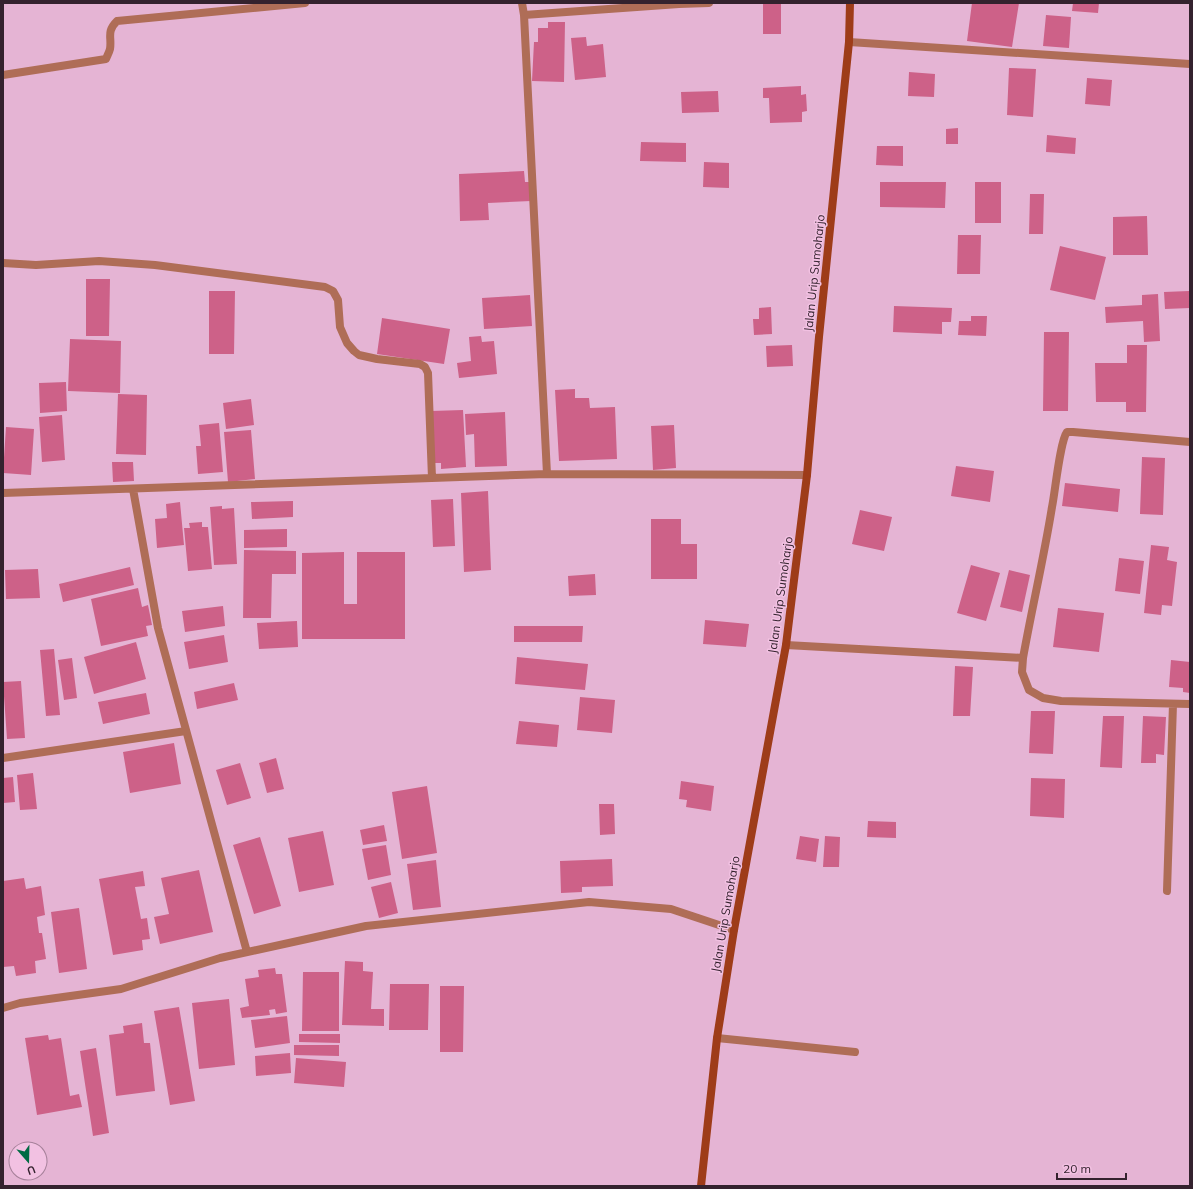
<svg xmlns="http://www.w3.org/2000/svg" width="1193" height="1189" font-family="Mulish,sans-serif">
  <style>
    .building { fill: #cd6188 }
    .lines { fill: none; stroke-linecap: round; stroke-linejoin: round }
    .service { stroke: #af6d57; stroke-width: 8 }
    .minor { stroke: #af6d57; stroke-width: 8 }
    .secondary { stroke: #9e3c19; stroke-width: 8 }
    .labels { text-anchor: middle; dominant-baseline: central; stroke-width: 3; stroke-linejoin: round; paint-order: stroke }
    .street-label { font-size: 12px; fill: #34222e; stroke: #f2c1e2 }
  </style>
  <rect width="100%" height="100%" fill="#e5b4d4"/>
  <!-- building -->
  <path class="building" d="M972,3H1019L1012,47L967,41Z
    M1073,3H1099L1098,13L1072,11Z
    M763,4H781V34H763Z
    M1046,15L1071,17L1069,48L1043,46Z
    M548,22H565L564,82L532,81L534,42H538V28H548Z
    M586,37L587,46L603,44L606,77L575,80L571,38Z
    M1009,68L1036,69L1033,117L1007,115Z
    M909,72L935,74L934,97L908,96Z
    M1087,78L1112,80L1110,106L1085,104Z
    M801,86V95L806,94L807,111L802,112V122L770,123L769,98H763V88Z
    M718,91L719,112L682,113L681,92Z
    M958,128V144H946V129Z
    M1047,135L1076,138L1075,154L1046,152Z
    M641,142L686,143V162L640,161Z
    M877,146H903V166L876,165Z
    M704,162L729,163V188L703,187Z
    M524,171L525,182H531V201L488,203L489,220L460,221L459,174Z
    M880,182H946L945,208L880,207Z
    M975,182H1001V223H975Z
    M1030,194H1044L1043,234H1029Z
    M1147,216L1148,255H1113V217Z
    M958,235H981L980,274H957Z
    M1060,246L1106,257L1095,300L1050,290Z
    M86,279H110L109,336H86Z
    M209,291H235L234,354H209Z
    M1189,291L1190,308L1165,309L1164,292Z
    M1158,294L1160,341L1144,342L1143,321L1106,323L1105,307L1142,305V295Z
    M530,295L532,326L484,329L482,298Z
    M894,306L952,308L951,322H942V334L893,332Z
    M771,307L772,334L754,335L753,319H759V308Z
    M971,316H987L986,336L958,335L959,321H971Z
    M382,318L450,329L444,364L377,354Z
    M1044,332H1069L1068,411H1043Z
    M481,336L482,342L494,341L497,374L459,378L457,363L471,361L469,337Z
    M70,339L121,341L120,393L68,391Z
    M792,345L793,366L767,367L766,346Z
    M1127,345H1147L1146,412H1126V402H1096L1095,363H1127Z
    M66,382L67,411L40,413L39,383Z
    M575,389V398H589L590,408L615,407L617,459L559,461L555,390Z
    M118,394L147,395L146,455L116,454Z
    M251,399L254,425L226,429L223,403Z
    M463,410L466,467L441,469V463H433L431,411Z
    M505,412L507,466L475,467L474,434L466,435L465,414Z
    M62,415L65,460L42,462L39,417Z
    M219,423L223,472L198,474L196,446H201L199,425Z
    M674,425L676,468L653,470L651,426Z
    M6,427L34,429L31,475L3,473Z
    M251,430L255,479L228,482L224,432Z
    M1142,457L1165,458L1163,515L1140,514Z
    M112,462H133L134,481L113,482Z
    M956,466L994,471L990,502L951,496Z
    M1065,483L1120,489L1118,512L1062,506Z
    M488,491L491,570L464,572L461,493Z
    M453,499L455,546L433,547L431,500Z
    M293,501V517L252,519L251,502Z
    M180,502L184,545L157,548L155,519L167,518L166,504Z
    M222,506V509L234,508L237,564L214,565L210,507Z
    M860,510L892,517L884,551L852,544Z
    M651,519H681V544H697V579H651Z
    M202,522V527H208L212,569L188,571L184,528H190L189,523Z
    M287,529V547L244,548V530Z
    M1151,545L1169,547L1167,560L1177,562L1172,606L1162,605L1161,615L1144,613Z
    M244,550L296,551V574H272L271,618H243Z
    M344,552V604H357V552H405V639H302V553Z
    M1119,558L1144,561L1140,594L1115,591Z
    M971,565L1000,573L986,621L957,613Z
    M130,567L134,585L63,602L59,584Z
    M38,569L40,598L6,599L5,570Z
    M1009,570L1030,575L1022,612L1000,607Z
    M595,574L596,595L569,596L568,576Z
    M138,588L142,607L148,605L152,625L146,626L148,636L101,646L91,599Z
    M223,606L225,626L185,632L182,611Z
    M1058,608L1104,613L1099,652L1053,647Z
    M705,620L749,624L746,647L703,644Z
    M297,621L298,647L259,649L257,623Z
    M514,626H583L582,642H514Z
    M224,635L228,662L189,669L184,642Z
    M136,642L146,679L94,694L84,657Z
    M54,649L60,715L46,716L40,650Z
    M517,657L588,664L585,690L515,684Z
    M72,658L77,698L64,700L58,660Z
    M1171,660L1190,662V693L1183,692V688L1169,687Z
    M955,666L973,667L970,716H953Z
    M21,681L25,738L7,739L3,682Z
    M234,683L238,700L197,709L194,692Z
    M146,693L150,714L103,724L98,702Z
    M580,697L615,700L612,733L577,730Z
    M1031,711H1055L1053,754L1029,753Z
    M1103,716H1124L1122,768L1100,767Z
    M1143,716L1166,717L1164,755L1156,754V763H1141Z
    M519,721L559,725L557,747L516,744Z
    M174,743L181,784L130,793L123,752Z
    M276,758L284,789L267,793L259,763Z
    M240,763L251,798L227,805L216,770Z
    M33,773L37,809L20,810L17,775Z
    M13,777L15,802L3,803V778Z
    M1031,778L1065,779L1064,818L1030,816Z
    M681,781L714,786L711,811L686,807L687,800L679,799Z
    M427,786L437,853L402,859L392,792Z
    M599,804H614L615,834L600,835Z
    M868,821L896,822V838L867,837Z
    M384,825L387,841L363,845L360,830Z
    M323,831L334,885L299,892L288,838Z
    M800,836L819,839L816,862L796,859Z
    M825,836L840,837L839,867H823Z
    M260,837L281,906L254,914L233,845Z
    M386,845L391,875L368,880L362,849Z
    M612,859L613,886L582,887V892L561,893L560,861Z
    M436,860L441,907L413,910L407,864Z
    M199,870L213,932L160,944L154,917L169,914L161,878Z
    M143,871L145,886L135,887L141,919L147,918L150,939L142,940L143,950L113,955L99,879Z
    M24,878L26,889L41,886L45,915L37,917L39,933H42L46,959L35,961L36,973L16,976L14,966L3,967V881Z
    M391,882L398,913L379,918L371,887Z
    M79,908L87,969L59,973L51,912Z
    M345,961L363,962V971L373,972L371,1009H384V1026L342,1025Z
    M275,968L276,974H282L287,1012L276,1014L275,1009L269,1010L270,1015L242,1018L240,1008L249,1006L245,979L259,977L258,970Z
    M303,972H339V1031H302Z
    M390,984H429L428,1030H389Z
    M440,986H464L463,1052H440Z
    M229,999L235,1065L199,1069L192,1003Z
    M179,1007L195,1101L170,1105L154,1011Z
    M287,1016L290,1043L255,1048L251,1020Z
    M142,1023L144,1043H150L155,1091L116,1096L109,1035L124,1033L123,1026Z
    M299,1034H340V1043L299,1042Z
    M48,1035L49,1040L61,1038L70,1096L79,1094L82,1107L37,1115L25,1038Z
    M294,1045H339V1056L294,1055Z
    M96,1048L109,1133L93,1136L80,1051Z
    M290,1053L291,1073L256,1076L255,1056Z
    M296,1058L346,1062L344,1087L294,1083Z"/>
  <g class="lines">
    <!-- service -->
    <path class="service" d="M717,1038L855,1052"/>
    <!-- minor -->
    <path class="minor" d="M522,3L524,15L547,474
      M524,15L679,4L709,3
      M849,42L1190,64
      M3,75L106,59C107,56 109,53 110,49C112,37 106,32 117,21L305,3
      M3,263L36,265L99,261L155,265L325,287L333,291L338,300L340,327L347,343L354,351L359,355L377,359L420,364L425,367L428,373L432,478
      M133,489L158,628L247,952
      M3,493L547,474L807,475
      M786,645L1023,658L1022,672L1029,690L1043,698L1061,701L1190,704
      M1023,658C1032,608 1044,557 1052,507C1055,493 1060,441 1067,432H1073L1190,442
      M3,758L186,731
      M1167,891L1173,704
      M3,1008L20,1003L121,989L220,958L366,926L589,902L671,909L734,930"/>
    <!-- secondary -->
    <path class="secondary" d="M701,1186L717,1038L734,930L786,645L807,475L819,337L849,42L850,3"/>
  </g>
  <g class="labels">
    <!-- street labels -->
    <g class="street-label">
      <text transform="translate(814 273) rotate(-84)">Jalan Urip Sumoharjo</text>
      <text transform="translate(780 595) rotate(-82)">Jalan Urip Sumoharjo</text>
      <text transform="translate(725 914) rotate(-80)">Jalan Urip Sumoharjo</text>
    </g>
  </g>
  <!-- border -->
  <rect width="1193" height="1189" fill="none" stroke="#34222e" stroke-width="8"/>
  <!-- north arrow -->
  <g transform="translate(28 1161) rotate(160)"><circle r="19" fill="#f2c1e2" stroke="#a6819a"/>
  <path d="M0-3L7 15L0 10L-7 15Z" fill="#006b43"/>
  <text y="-6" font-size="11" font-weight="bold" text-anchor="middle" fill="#34222e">U</text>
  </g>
  <!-- scale -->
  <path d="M1057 1173v6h69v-6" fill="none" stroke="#34222e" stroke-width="2"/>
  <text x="1063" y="1173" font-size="12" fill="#34222e" stroke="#f2c1e2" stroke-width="3" paint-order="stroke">20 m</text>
</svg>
